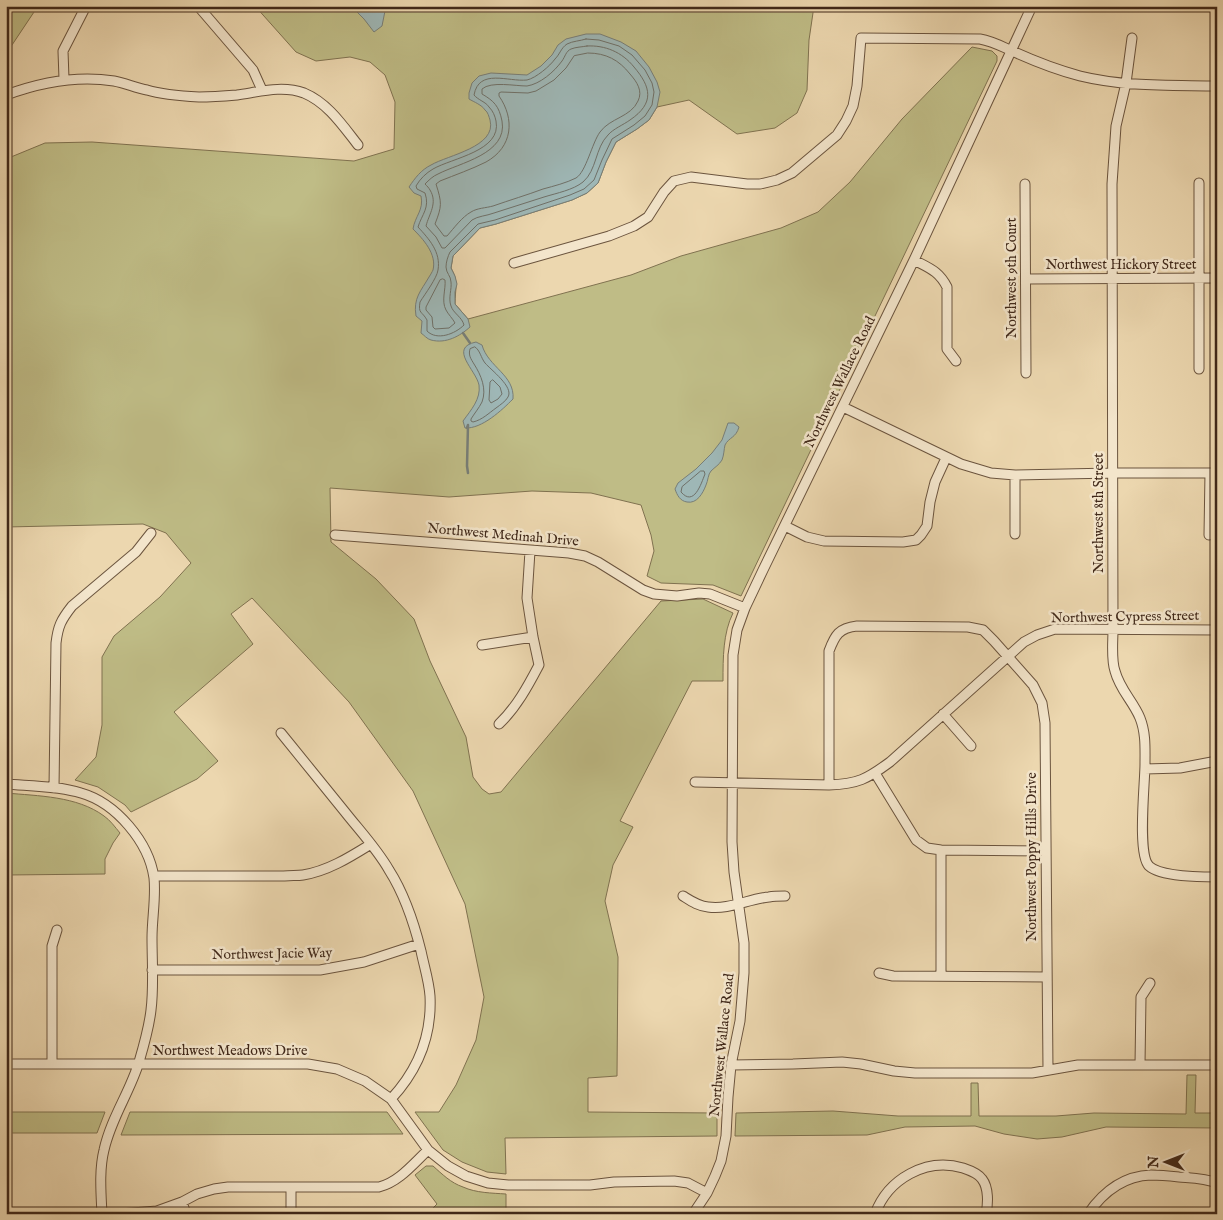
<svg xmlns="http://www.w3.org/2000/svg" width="1223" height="1220" font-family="'IM FELL English',serif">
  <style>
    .green { fill: #bfbc86; stroke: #807250 }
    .water { fill: #9eb7b6; stroke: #787e77 }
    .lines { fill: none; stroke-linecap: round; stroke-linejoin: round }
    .shore { stroke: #6f7068; stroke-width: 1 }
    .stream { stroke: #787e77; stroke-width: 2.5 }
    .minor-casing { stroke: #6b543e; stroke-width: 11 }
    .minor { stroke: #f3e5cb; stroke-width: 9 }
    .labels { text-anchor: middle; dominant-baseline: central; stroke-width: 5; stroke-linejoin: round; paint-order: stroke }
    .street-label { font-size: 14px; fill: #402819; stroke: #f3e5cb }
  </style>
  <rect width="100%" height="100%" fill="#ecd7af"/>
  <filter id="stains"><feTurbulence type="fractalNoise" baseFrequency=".004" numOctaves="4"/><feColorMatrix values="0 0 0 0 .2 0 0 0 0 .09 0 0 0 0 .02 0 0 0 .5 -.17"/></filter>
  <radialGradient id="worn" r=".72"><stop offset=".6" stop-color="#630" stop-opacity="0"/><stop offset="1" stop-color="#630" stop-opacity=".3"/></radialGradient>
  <!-- green -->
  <path class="green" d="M6,6H38L6,54Z
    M255,6H814L809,40L807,90L797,113L775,128L737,134L689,100L657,107L649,120L637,129L616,142L606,162L598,183L587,193L572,200L496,224L480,228L453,256L451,268C459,282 455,289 455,304L468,319L631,275L681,256L781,228L818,212L850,182L902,119L972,47L992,51L997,56V61L741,596L713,585L661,583L647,576L654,551L651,535L641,505L591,493L532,491L449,497L330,488L331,542L376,579L414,619L430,661L466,737L473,777L482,789L489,794L501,792L661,601L703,599L733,613C723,633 723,658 723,681H692L620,821L633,827L613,865L605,901L618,957L617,1076L588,1078V1112L717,1113V1136L505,1138L506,1174L487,1172L462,1162L443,1150L415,1112H439L456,1085L476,1040L484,997L465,904L413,791L349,702L252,598L231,614L253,644L174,712L218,761L197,779L131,812L125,805L98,787L75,780L96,757L102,725V657L114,636L160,597L191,563L166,533L143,524L6,527V161L11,157L45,143L92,142L354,161L394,149L395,102L385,75L370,62L350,57L316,61L296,52Z
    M6,793C38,796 77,796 104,816C110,820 115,827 120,833L113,843L105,859V874L6,875Z
    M1187,1075H1196L1195,1113H1217V1128L1106,1127L1062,1137L1037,1139L1004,1134L975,1126L905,1127L867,1135L735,1136L736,1113L833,1111L898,1116H971V1083H978L979,1116H1056L1094,1113L1186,1114Z
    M6,1112H105L97,1133H6Z
    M130,1112H387L403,1134L121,1135Z
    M426,1166H433C442,1174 451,1183 463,1187C476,1193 492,1193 506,1194V1214H427L437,1204L415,1175Z"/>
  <!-- water -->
  <path class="water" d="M351,6H386L382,26L374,32L364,19Z
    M586,34H600L621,42L636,51L649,67L657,82L660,92L657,107L649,120L637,129L616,142L606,162L598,183L587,193L572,200L496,224L480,228L453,256L451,268L455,276L457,284L455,292V304L468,319L470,327C460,336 446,344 431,340C427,339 424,335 421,333L422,321L416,316C413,298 421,291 429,277C431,274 432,272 433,270C437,254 423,239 413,229C415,216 424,210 421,196L414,193L409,187C415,178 421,170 431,165C448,155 497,147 490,120C489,117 488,112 485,110C482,105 474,102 469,99V93L472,83L479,76L491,73L527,75L541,66L552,55L558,45L566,39Z
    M476,342L482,345C488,367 515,375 513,399C502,410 482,429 465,428L463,421C471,410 481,399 479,385C476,370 448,348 476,342Z
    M728,423H734L739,427C736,438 729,437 725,445C724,449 724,455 722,460C719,465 715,467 711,471C708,474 708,481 706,485C703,493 697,504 687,502C680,501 677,495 675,489L678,483L696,469L712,453L722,440Z"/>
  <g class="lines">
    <!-- shore -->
    <path class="shore" d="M586,39L599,40L619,46L632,55L645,70L652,83L654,92L652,105L645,116L634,125L612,139L602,160L594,180L584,189L570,195L495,220L478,224L450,252C448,256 446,262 446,267C446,273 451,276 451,282C452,289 448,298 451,306C453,313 462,317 464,325C455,334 437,341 427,331V320C422,311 418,314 420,302C425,294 437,278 438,270C441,252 429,239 418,227C422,214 430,208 425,193L417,189L416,186C420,179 426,173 433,169C452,158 502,151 496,121C495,116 493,111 489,107C486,102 478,100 474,95C479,68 508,82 527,80C536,78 550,66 555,59C560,54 561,48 567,44C573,41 580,41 586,39Z
      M587,46C605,45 622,52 634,67C651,87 655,103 630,120C623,125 613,129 608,135C595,148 597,170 583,182C573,190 557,193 544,197C527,202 511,208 494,213C486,216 478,216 472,220L445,248H442L436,237L426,226C429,214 438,203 430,190C429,188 427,186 425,184C429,180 433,176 438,174C459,163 508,154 502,121C499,106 494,101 482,94V89C491,81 515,86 527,86C540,84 554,72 562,61C565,57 566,51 571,49C576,47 582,47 587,46Z
      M588,53C606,53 619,60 630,74C637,82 643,91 638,101C631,117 610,118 600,132C592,143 586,172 576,178C566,183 554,186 543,189C527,195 510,200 493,206C486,208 477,208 471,212C462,217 454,228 447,236H444L435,224C442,206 442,203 436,184L440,181C455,175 472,169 486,162C513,147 515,119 499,96V93L501,92L528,93L536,91L554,80L566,68L574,56Z
      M443,279L445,280C446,289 441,301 446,310C448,314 453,319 455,323L449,328L435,329L433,327L432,317L426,310V307L440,280Z
      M475,347C480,350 481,358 485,363C491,370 514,387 508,397C506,401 500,405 496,408C489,413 482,420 473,422L471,421V419C474,414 479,408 482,402C487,389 481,375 474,364C471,359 468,355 470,349Z
      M493,380L500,387L502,394L498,399L491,403L489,400L490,382L491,381Z
      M701,471H704L705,474C701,484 694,507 681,492L682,487Z"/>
    <!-- stream -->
    <path class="stream" d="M463,333L470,343
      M467,428L468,425L467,466L468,473"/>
    <!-- minor casing -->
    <g class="minor-casing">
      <path id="minor" d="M198,6L253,70L262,90
        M1132,38L1126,83L1116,126L1112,184L1113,629C1113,642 1111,660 1115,671C1120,690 1133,701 1140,718C1146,733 1145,749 1145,764C1145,783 1137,854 1149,866C1161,877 1201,877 1217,877
        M64,79L63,51L86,6
        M6,95C41,82 76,75 114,81C125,83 136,88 147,90C164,95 181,96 199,97C211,97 225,96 237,95C259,92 282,85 304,93C328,103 343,126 358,145
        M1199,183V369
        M1025,184L1026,373
        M914,260C929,268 939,271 947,287V349L956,361
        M514,263L609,236L634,226L648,217L664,192L674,181L691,177L747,184H760L777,180L792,173L837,135L846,121L853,106L857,86L861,38L980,39C992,41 1001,46 1012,51C1034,61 1057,70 1080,76C1125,87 1171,85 1217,86
        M1026,279L1217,278
        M843,407L961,464L991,473L1015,475L1112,473H1217
        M1015,475V534
        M785,526L807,537L824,541L903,542L916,540L921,535L927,526L930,502L935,482L946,458
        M335,535L569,553L585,556L598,562L643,590L654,594L677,596L699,593L710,594L745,608
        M1209,535L1210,473
        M482,645L533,637
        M943,714L971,746
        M499,724C516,708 528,686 539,665L533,637L527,598L530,551
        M281,733C302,759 324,786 345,812C360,831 377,849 389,870C405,895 414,923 421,951C424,966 429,981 430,996C432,1037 418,1070 391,1099
        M1145,769L1180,768L1217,761
        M875,773L916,840L927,848L941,850L1046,851
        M695,782L829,785C858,784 867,779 890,762L1024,642L1037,635L1055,629L1217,630
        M6,784C29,786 59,786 81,793C116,803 149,842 154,878C156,898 152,918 152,938C152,962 154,987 151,1010C149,1028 144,1045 139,1062C130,1092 111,1118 104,1150C99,1170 101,1193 102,1214
        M829,785V651C835,635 839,628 857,626L968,627L983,630L994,641L1033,685L1042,703L1045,723L1048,1070
        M54,788L56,643C58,626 61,620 72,606L136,552L151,533
        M941,850V975
        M154,876H284C290,875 297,876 303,875C328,871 350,857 371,844
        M683,896C691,901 698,906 708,907C729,910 748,899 769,897C774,896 779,896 785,896
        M152,970H320L364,962L419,944
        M879,973L893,976L1047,977
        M6,1064H308L337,1069L365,1081L391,1099L428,1150L448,1166L466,1176L488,1183L508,1185H590L614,1182L674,1181L688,1183L707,1193
        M52,1064V946L57,930
        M731,1065L793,1064L842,1062L861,1064L894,1071L915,1073H1032L1078,1065H1217
        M1140,1065L1141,997L1150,983
        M182,1202L186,1214
        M120,1214L157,1211L182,1202L197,1194L214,1189L228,1187H379C399,1182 413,1164 428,1150
        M291,1214V1187
        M693,1214L707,1193L715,1176L721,1161L726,1136L728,1097L731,1065L740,1021L744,973V943L734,872L732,842L733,655L737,630L745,608L763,570L914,260L1032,6
        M875,1214C888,1179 926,1157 963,1168C969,1170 978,1173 982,1179C989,1188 988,1204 986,1214
        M1088,1214C1103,1192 1124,1176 1151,1175C1160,1175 1170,1176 1179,1177C1191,1178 1205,1178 1217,1183"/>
    </g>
    <!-- minor -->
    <use href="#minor" class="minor"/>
  </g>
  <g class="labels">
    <!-- street labels -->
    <g class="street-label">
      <text x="1121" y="265">Northwest Hickory Street</text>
      <text transform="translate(1012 278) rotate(-90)">Northwest 9th Court</text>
      <text transform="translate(840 382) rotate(-64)">Northwest Wallace Road</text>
      <text transform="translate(1099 513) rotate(-90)">Northwest 8th Street</text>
      <text transform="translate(503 535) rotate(5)">Northwest Medinah Drive</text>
      <text transform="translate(1125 617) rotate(-1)">Northwest Cypress Street</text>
      <text transform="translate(1032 857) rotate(-90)">Northwest Poppy Hills Drive</text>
      <text transform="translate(272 954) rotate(-1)">Northwest Jacie Way</text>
      <text transform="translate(722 1045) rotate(-84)">Northwest Wallace Road</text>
      <text x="230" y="1051">Northwest Meadows Drive</text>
    </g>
  </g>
  <!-- margin -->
  <rect width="1223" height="1220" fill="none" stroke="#ecd7af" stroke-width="25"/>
  <rect x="8" y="8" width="1208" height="1205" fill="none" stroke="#402819" stroke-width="2.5"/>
  <rect x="12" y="12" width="1198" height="1195" fill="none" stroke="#402819"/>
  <!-- north arrow -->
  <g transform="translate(1166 1162) rotate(270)" stroke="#f3e5cb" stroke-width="4" paint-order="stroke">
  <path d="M0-4L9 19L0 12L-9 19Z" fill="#402819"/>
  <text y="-8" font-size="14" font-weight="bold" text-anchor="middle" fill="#402819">N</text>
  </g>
  <rect width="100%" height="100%" filter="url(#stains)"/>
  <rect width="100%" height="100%" fill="url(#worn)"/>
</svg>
